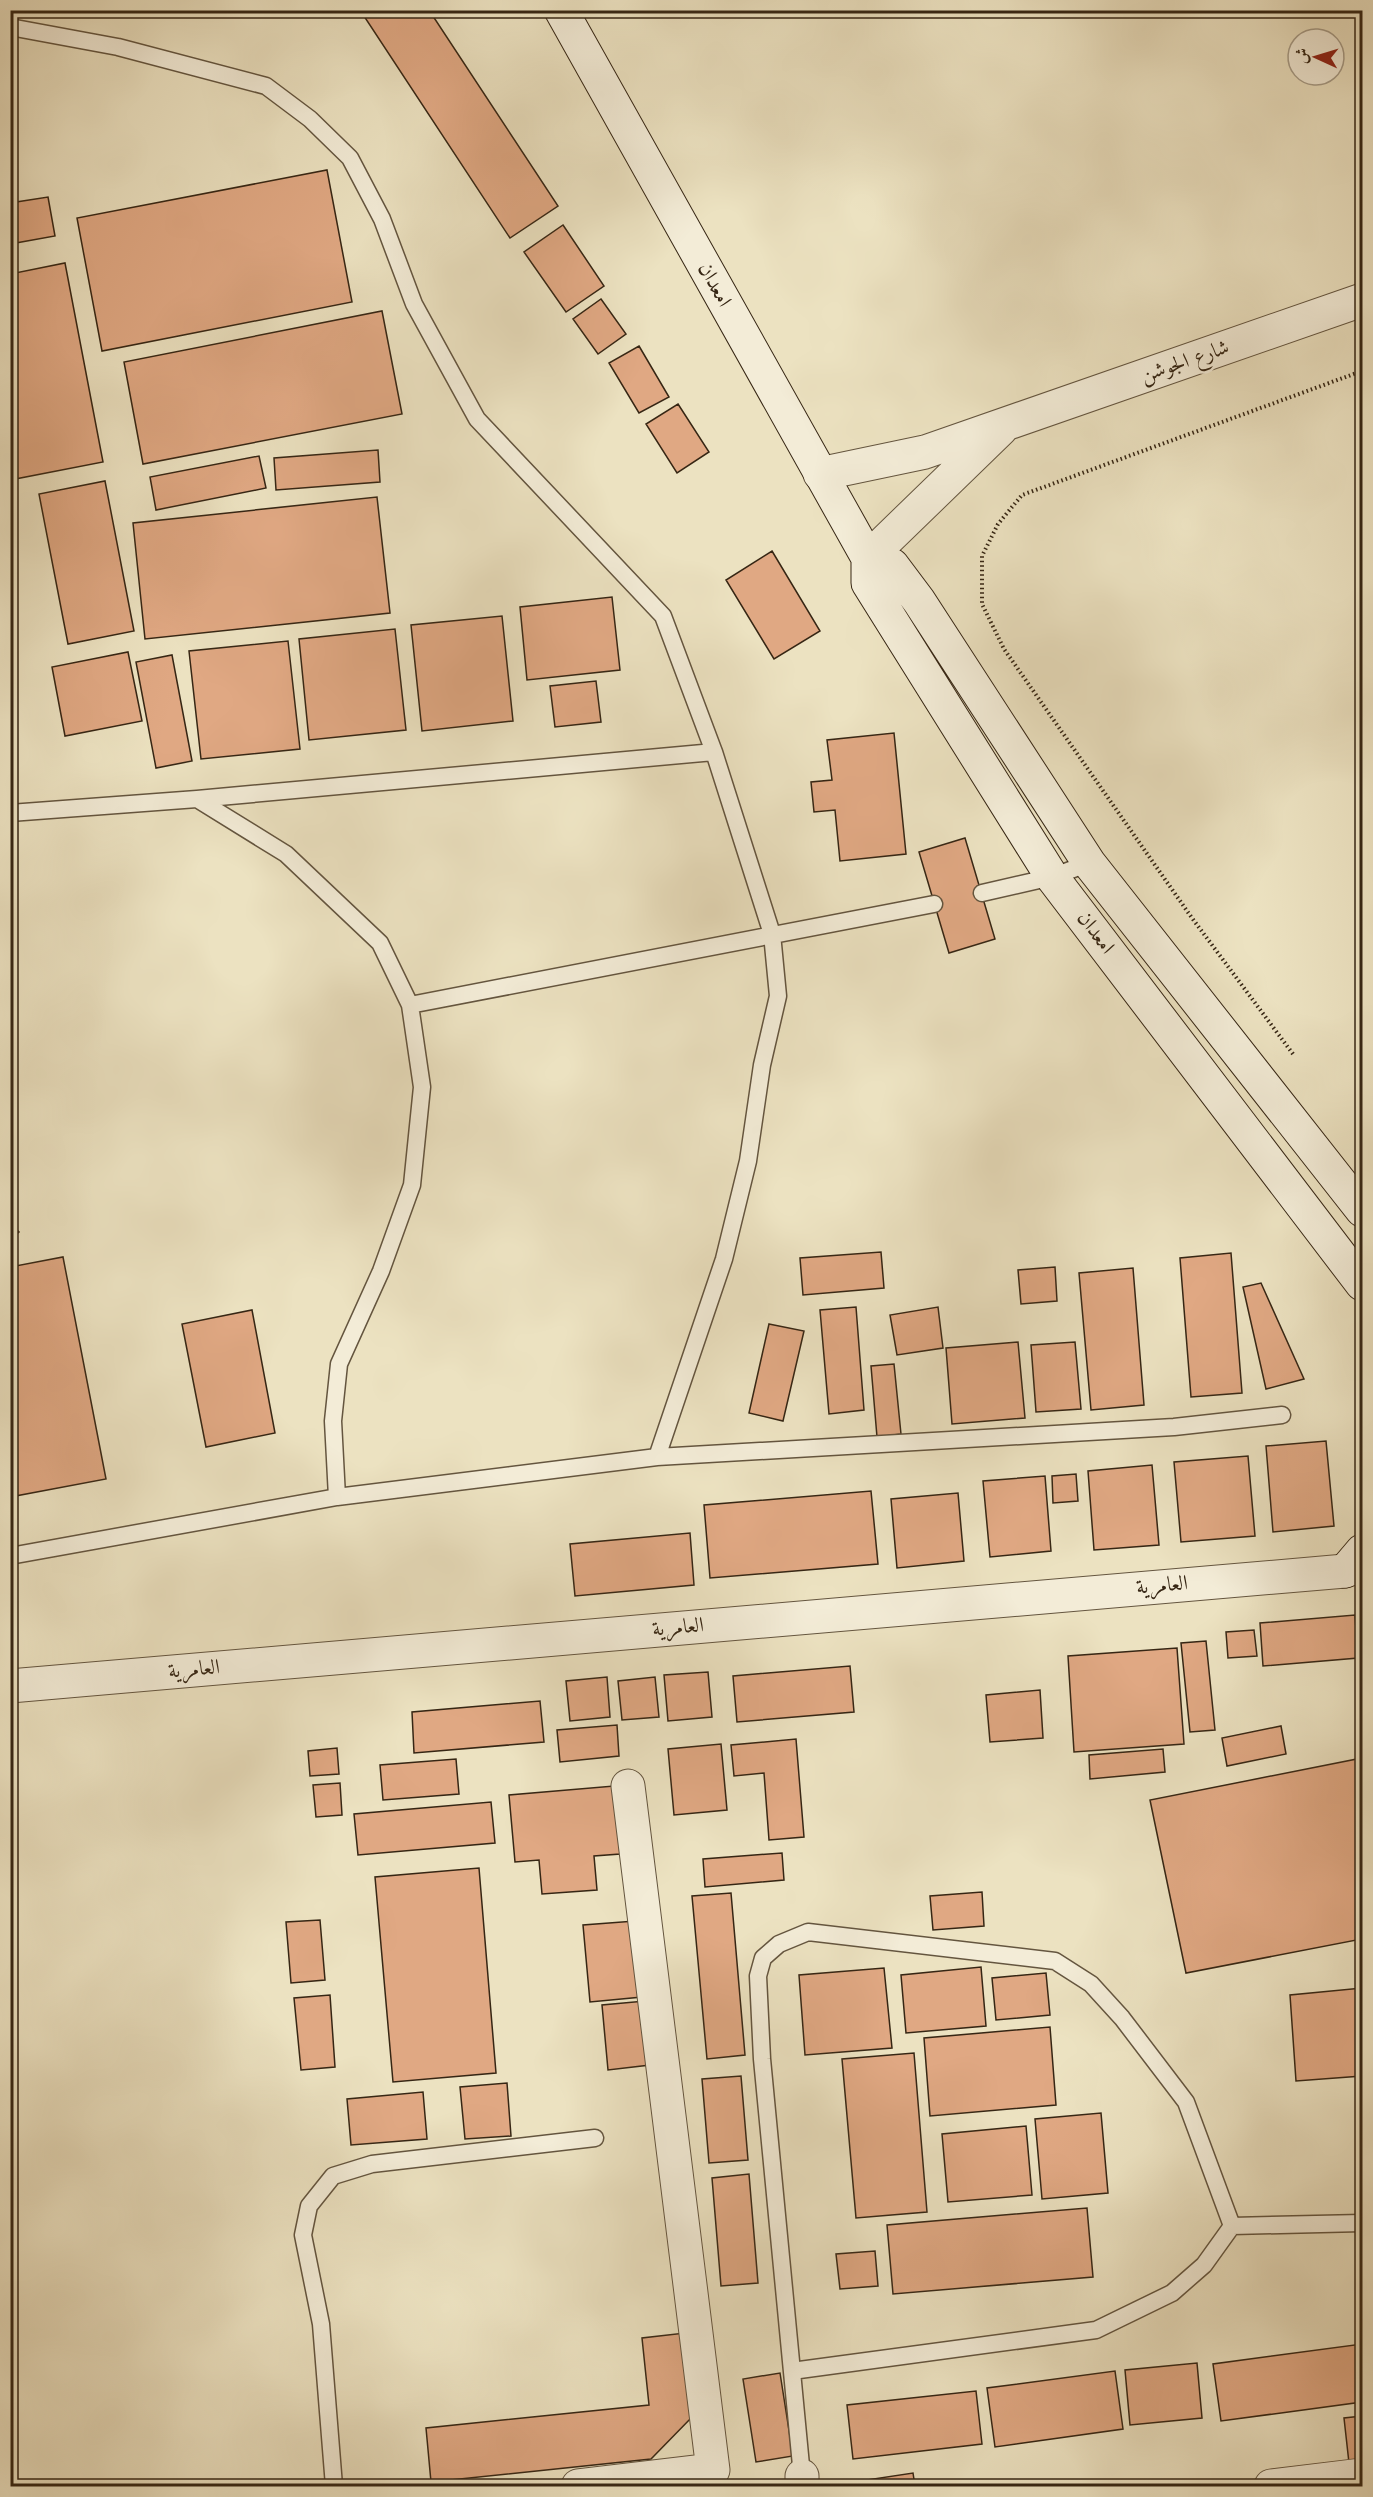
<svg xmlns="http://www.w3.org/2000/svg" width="1373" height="2497" font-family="'Old Standard TT',Amiri,serif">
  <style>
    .building { fill: #e0a883; stroke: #362614; stroke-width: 1.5 }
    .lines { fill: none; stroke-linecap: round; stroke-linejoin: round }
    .lane-casing { stroke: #64553f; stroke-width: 19 }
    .street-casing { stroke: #64553f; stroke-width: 35 }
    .secondary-casing { stroke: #362614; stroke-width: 35 }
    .path { stroke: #362614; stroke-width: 4; stroke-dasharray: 1.5 3; stroke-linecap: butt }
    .lane { stroke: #f3ecd7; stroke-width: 16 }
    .street { stroke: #f3ecd7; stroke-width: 33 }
    .secondary { stroke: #f3ecd7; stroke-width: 33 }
    .labels { text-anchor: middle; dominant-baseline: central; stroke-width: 5; stroke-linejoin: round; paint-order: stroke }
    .street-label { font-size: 21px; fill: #362614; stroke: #f3ecd7 }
  </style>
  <rect width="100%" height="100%" fill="#ece2c1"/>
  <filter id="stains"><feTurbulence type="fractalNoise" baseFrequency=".00333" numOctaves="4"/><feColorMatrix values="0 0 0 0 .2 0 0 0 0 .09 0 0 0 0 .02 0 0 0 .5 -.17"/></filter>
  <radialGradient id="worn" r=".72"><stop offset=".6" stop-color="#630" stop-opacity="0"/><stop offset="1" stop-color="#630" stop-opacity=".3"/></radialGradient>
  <!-- building -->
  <path class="building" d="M360,10H429L558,206L510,238Z
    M327,170L352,302L102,351L77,218Z
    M48,197L55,236L10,244V203Z
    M563,225L604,286L566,312L524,252Z
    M65,263L103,462L10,480V274Z
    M601,299L626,334L598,354L573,319Z
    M382,311L402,414L143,464L124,362Z
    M639,346L669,397L639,413L609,363Z
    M678,404L709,452L677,473L646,424Z
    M378,450L380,482L276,490L274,458Z
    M259,456L266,488L156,510L150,477Z
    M105,481L134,631L68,644L39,494Z
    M377,497L390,613L145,639L133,523Z
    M772,551L820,631L774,659L726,580Z
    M612,597L620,670L527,680L520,607Z
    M502,616L513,721L422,731L411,625Z
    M395,629L406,730L309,740L299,639Z
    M288,641L300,749L201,759L189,651Z
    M128,652L142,721L65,736L52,667Z
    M172,655L192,761L156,768L136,662Z
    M596,681L601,722L555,727L550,686Z
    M894,733L906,854L840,861L835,810L814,812L811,782L832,780L827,740Z
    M965,838L995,939L949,953L919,852Z
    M10,1223L19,1232L10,1240Z
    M881,1252L884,1288L803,1295L800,1258Z
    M1231,1253L1242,1393L1191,1397L1180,1258Z
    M63,1257L106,1479L10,1497V1267Z
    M1055,1267L1057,1301L1021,1304L1018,1270Z
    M1133,1268L1144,1405L1091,1410L1079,1273Z
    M1261,1283L1304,1379L1266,1389L1243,1287Z
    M856,1307L864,1410L829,1414L820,1310Z
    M938,1307L943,1348L897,1355L890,1315Z
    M252,1310L275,1433L206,1447L182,1324Z
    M769,1324L804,1331L783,1421L749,1413Z
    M1018,1342L1025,1418L952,1424L946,1348Z
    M1075,1342L1081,1409L1036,1412L1031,1345Z
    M894,1364L901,1434L877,1437L871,1366Z
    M1326,1441L1334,1526L1273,1532L1266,1446Z
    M1248,1456L1255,1536L1181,1542L1174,1462Z
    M1152,1465L1159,1545L1094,1550L1088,1471Z
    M1076,1474L1078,1501L1053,1503L1052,1476Z
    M1045,1476L1051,1551L990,1557L983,1481Z
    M871,1491L878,1564L710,1578L704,1505Z
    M958,1493L964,1561L897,1568L891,1499Z
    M690,1533L694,1585L575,1596L570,1544Z
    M1355,1615L1358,1658L1263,1666L1260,1623Z
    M1254,1630L1257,1656L1228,1658L1226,1632Z
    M1206,1641L1215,1730L1190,1732L1181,1643Z
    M1177,1648L1184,1744L1074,1752L1068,1656Z
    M850,1666L854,1712L737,1722L733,1676Z
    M708,1672L712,1717L668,1721L664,1675Z
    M607,1677L610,1717L570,1721L566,1681Z
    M655,1677L659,1717L622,1720L618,1681Z
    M1040,1690L1043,1738L990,1742L986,1695Z
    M540,1701L544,1742L414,1753L412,1712Z
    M617,1725L619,1756L560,1762L557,1730Z
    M1281,1726L1286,1754L1227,1766L1222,1738Z
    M796,1739L804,1837L769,1840L764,1773L734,1776L731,1745Z
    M721,1744L727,1810L674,1815L668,1749Z
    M337,1748L339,1774L310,1776L308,1751Z
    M1163,1749L1165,1772L1090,1779L1089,1755Z
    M1362,1758V1939L1186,1973L1150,1800Z
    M456,1759L459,1794L383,1800L380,1765Z
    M340,1783L342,1815L316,1817L313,1785Z
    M614,1786L620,1854L594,1856L597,1890L542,1894L539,1860L515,1862L509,1795Z
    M491,1802L495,1843L358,1855L354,1814Z
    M782,1853L784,1880L705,1887L703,1859Z
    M479,1868L496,2073L393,2082L375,1877Z
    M982,1892L984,1926L933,1930L930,1896Z
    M731,1893L745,2055L707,2059L692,1896Z
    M320,1920L325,1980L291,1983L286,1922Z
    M635,1921L642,1997L590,2002L583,1925Z
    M981,1967L986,2026L906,2033L901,1975Z
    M884,1968L892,2048L805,2055L799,1975Z
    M1046,1973L1050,2015L996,2020L992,1978Z
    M1362,1988V2076L1296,2081L1290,1995Z
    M330,1995L335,2067L301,2070L294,1998Z
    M645,2001L650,2065L608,2070L602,2005Z
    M1050,2027L1056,2105L930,2116L924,2038Z
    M914,2053L927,2212L856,2218L842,2059Z
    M741,2076L748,2160L709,2163L702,2079Z
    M507,2083L511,2136L465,2139L460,2087Z
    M423,2092L427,2139L351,2145L347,2099Z
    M1101,2113L1108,2193L1042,2199L1035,2119Z
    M1026,2126L1032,2195L948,2202L942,2134Z
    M749,2174L758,2283L721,2286L712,2178Z
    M1087,2208L1093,2277L893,2294L887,2225Z
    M875,2251L878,2286L840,2289L836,2254Z
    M685,2333L693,2416L651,2459L431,2482L426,2428L649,2405L642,2338Z
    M1362,2344V2402L1221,2421L1213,2364Z
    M1197,2363L1202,2418L1130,2425L1125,2370Z
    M1115,2371L1123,2429L995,2447L987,2388Z
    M780,2373L793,2456L756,2462L743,2379Z
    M976,2391L982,2444L853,2459L847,2405Z
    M1362,2416V2462L1349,2463L1344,2418Z
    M913,2473L915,2486H854L853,2482Z"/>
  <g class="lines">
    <!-- lane casing -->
    <g class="lane-casing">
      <path id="lane" d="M10,27L118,47L266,86L310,119L350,158L382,219L414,304L477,419L663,616L714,752L772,934L778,996L762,1065L748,1161L724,1259L657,1457
        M197,799L286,854L380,943L410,1005L422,1087L412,1185L381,1271L339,1364L333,1421L337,1497
        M10,813L197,799L714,752
        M982,893L1052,877L1089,863
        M410,1005L934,904
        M10,1556L337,1497L657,1457L1174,1427L1282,1415
        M792,2371L1096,2330L1172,2293L1204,2265L1232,2226L1362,2223
        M802,2476L762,2059L758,1976L763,1958L779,1944L808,1932L1055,1961L1091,1984L1122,2018L1186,2102L1232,2226
        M334,2486L321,2324L303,2235L309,2206L333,2176L372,2164L595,2138"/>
    </g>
    <!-- street casing -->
    <g class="street-casing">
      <path id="street" d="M820,474L925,452L1362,300
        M868,558L1001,429
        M10,1686L1345,1571L1362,1565
        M802,2476V2486
        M578,2486L713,2470L628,1786
        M1271,2486L1362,2475"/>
    </g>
    <!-- secondary casing -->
    <g class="secondary-casing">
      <path id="secondary" d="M561,10L868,558V583L1052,877L1362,1284
        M868,558L892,565L919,601L1089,863L1362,1210
        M1345,1571L1362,1551"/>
    </g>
    <!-- path -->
    <path class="path" d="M1293,1054L1192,918L1004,649L982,604V556L998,524L1022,495L1362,371"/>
    <!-- lane -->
    <use href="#lane" class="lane"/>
    <!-- street -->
    <use href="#street" class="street"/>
    <!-- secondary -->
    <use href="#secondary" class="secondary"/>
  </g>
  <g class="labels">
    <!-- street labels -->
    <g class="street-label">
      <text transform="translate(714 285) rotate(61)">امعدان</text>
      <text transform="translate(1185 362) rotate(-19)">شارع الجوشن</text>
      <text transform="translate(1095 933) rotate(53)">امعدان</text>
      <text transform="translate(1162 1586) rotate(-5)">العامرية</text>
      <text transform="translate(678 1628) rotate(-5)">العامرية</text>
      <text transform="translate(194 1670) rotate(-5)">العامرية</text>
    </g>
  </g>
  <!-- margin -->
  <rect width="1373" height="2497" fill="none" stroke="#ece2c1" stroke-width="36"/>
  <rect x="12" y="12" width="1349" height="2473" fill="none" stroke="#362614" stroke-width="3"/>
  <rect x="18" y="18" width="1337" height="2461" fill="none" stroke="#362614" stroke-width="1.5"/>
  <!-- north arrow -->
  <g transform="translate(1316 57) rotate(274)"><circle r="28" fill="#f3ecd7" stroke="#a79d89" stroke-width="1.5"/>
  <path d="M0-4.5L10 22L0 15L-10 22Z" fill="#8f2418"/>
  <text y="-9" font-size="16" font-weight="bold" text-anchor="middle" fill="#362614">ش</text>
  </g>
  <rect width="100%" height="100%" filter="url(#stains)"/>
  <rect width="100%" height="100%" fill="url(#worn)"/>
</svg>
